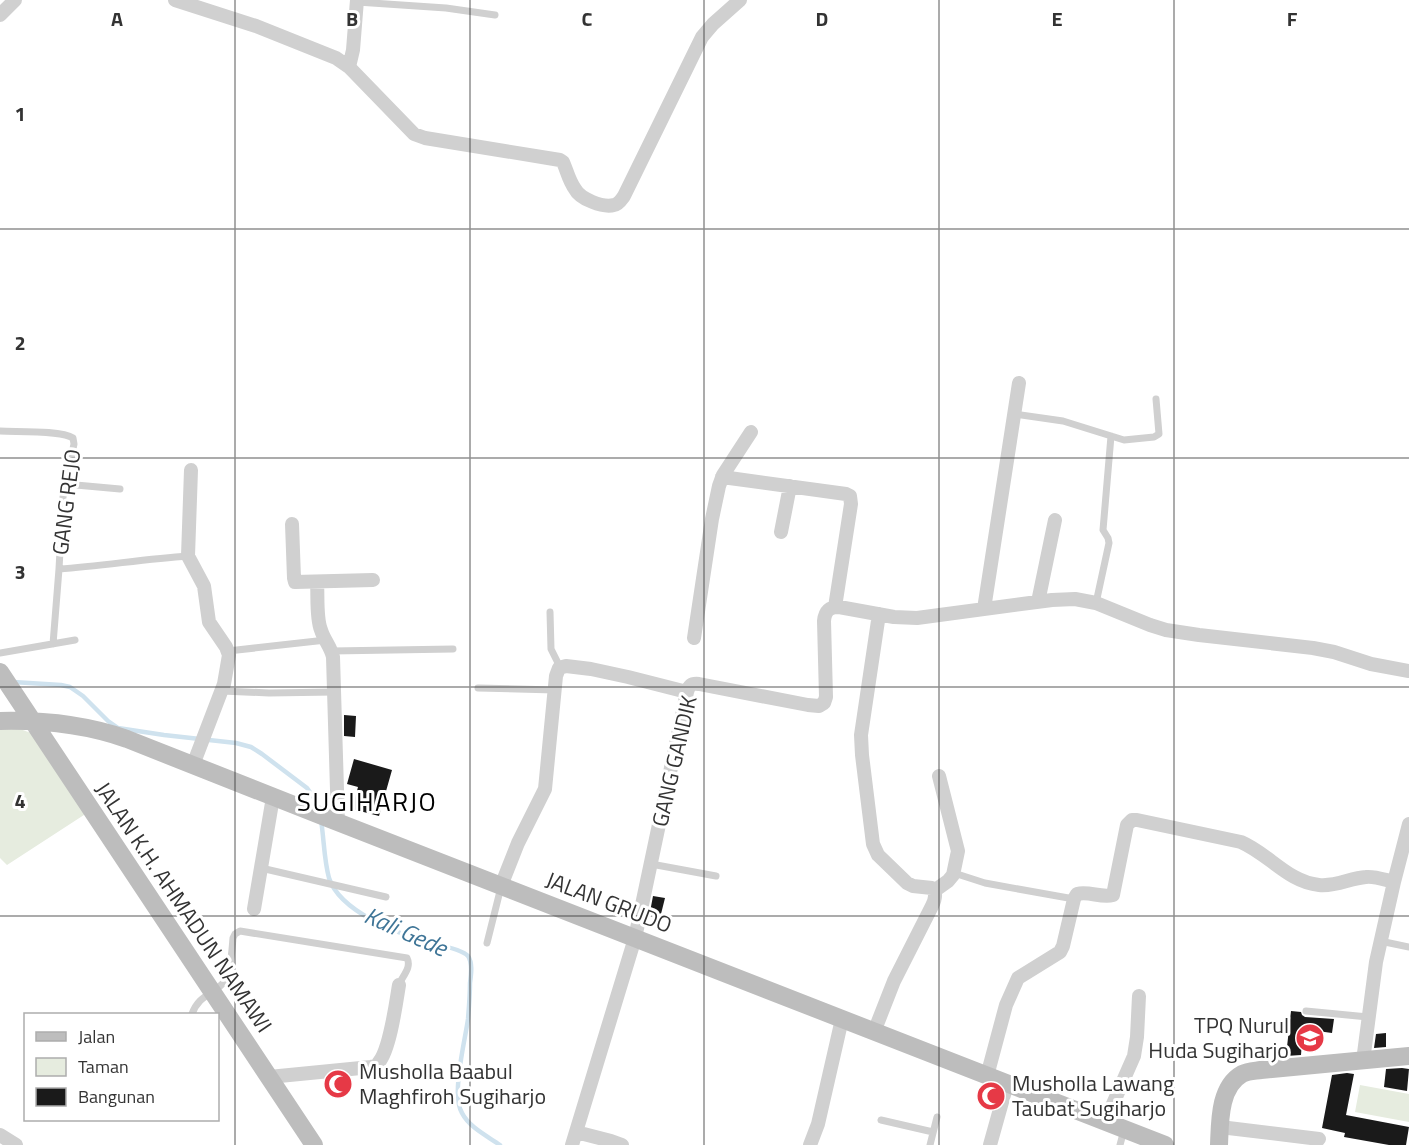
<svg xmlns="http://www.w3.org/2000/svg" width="1409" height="1145" font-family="'Titillium Web',sans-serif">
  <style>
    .green { fill: #e6ecdf }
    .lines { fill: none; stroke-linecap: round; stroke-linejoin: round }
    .stream { stroke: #cfe2ee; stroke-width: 4.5 }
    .building { fill: #1a1a1a }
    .lane { stroke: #d0d0d0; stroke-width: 7 }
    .street { stroke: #d0d0d0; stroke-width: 14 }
    .secondary { stroke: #bdbdbd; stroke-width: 18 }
    .grid { fill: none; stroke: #333; stroke-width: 1.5; stroke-opacity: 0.55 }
    .labels { text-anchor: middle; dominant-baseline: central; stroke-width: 6; stroke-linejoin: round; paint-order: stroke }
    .street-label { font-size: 22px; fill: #333; stroke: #fff }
    .poi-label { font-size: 22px; fill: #333; stroke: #fff; text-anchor: start }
    .water-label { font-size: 24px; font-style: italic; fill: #3f7597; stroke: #fff }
    .quarter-label { font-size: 26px; letter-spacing: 1.5px; fill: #000; stroke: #fff }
    .grid-label { font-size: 20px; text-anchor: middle; font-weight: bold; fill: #333; stroke: #fff; stroke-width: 6; stroke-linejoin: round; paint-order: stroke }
  </style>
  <rect width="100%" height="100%" fill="#fff"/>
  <!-- green -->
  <path class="green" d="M0,728L20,729L31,733L87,813L7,865L0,858Z
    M1360,1085L1409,1094V1122L1355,1112Z"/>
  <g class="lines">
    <!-- stream -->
    <path class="stream" d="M13,682L61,685L70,687L83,696L108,721L118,728L164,735L236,743L251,747L262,754L307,788L314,798L318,809
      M321,820C324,839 324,860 329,878C340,912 399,934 430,943C439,945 462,949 468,956C473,963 471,975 470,983C470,995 469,1007 468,1019C465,1041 451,1095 462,1113C469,1127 487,1136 500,1145"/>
  </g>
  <!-- building -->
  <path class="building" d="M344,715L356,716L355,737L344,736Z
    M354,759L392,770L379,816L352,809L358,787L347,784Z
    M653,896L665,898L661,914L650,912Z
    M1291,1011L1301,1012L1302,1015L1305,1017L1334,1019L1332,1033L1303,1029L1301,1055L1286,1056Z
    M1386,1033V1047L1374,1048L1376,1034Z
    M1402,1068L1409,1069L1407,1091L1384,1087L1386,1069Z
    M1347,1073L1354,1074L1346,1115L1409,1127L1406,1145H1389L1344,1137L1345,1133L1322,1128L1332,1075Z
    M349,1078L350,1092L328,1094L327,1080Z
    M986,1087L996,1091L991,1109L980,1106Z"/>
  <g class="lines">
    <!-- lane -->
    <path class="lane" d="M357,2L446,8L495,15
      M1014,414L1063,421L1124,440L1154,437L1159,434L1156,399
      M0,431C17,432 61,430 73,438L74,444L63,497L59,569
      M65,484L120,489
      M1096,603L1109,543L1108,538L1103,530L1111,436
      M550,612L551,649L560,667
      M53,644L59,569C102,566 144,559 188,556
      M228,651L326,640
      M332,651L453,649
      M0,653L75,640
      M478,688L555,690
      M222,691L269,693L334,692
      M651,864L716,876
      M261,868L386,897
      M954,873L985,883L1074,899
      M1380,941L1409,947
      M487,943L501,887
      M1306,1011L1368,1017
      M192,1014C199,994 214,995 225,981C231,972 232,949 233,938L235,934L240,931L407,958C412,968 402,976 399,985
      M881,1120L933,1132
      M930,1145L937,1117
      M1120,1145L1124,1130"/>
    <!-- street -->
    <path class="street" d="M175,0L256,26L336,58L349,67L353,50L357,0
      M0,15L15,0
      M349,67L414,134L425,138L560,160L563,162C567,171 569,181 575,189C580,199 603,208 614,205C619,204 621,200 624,196L702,37L713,24L740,0
      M191,470L188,556L204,586L209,622L226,647L229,655L224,684L193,765
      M722,477L846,494L850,496L851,504L835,607
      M292,524L294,578L295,582L373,580
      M781,532L790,486
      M317,582C318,596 316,618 321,630C324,640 331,647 333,657L338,823
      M1038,602L1055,520
      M984,609L1019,383
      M694,638L712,519L719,486L723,475L751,432
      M501,886L518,843L545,789L556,676L559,668L566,666L591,669L628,677L687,692
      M934,891L948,881L953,875L958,851L939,776
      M254,909L273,797
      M874,1032L894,981L932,906C935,900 937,893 932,888L913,886L907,883L878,855L873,844L862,755L861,735L879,614
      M1363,1061L1376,962L1394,882L1409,824
      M987,1076L1006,1005L1018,978L1060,952L1063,946L1074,899L1077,894C1089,891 1101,898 1113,895L1127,825L1132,820H1137L1241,842C1269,854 1288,882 1319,885C1336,887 1350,878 1366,877C1375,876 1385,880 1394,882
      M269,1077L371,1067C375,1066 377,1066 379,1062C390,1049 396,1003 399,985
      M1105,1122L1134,1056L1137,1037L1139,996
      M1220,1127L1319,1139
      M576,1132L611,1141L622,1145
      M0,1135L16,1145
      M572,1145L635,938L687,692C689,685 692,683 699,684L808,705L819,706L824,703L826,697L824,621C825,611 829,607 839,607L894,617L917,618L1052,600L1075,599L1096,603L1150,625L1166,630L1199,635L1313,648L1334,652L1371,664L1409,671
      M810,1145L818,1124L842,1019
      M990,1145L1007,1084"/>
    <!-- secondary -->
    <path class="secondary" d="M0,672L314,1145
      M0,721C42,720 87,725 127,739L327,818L1165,1145
      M1219,1145C1220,1122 1219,1087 1242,1074C1248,1071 1255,1071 1261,1070L1409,1056"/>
  </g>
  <!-- grid -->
  <path class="grid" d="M235,0V1145M470,0V1145M704,0V1145M939,0V1145M1174,0V1145M0,229H1409M0,458H1409M0,687H1409M0,916H1409"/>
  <!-- icons -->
  <defs>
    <g id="school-disc" transform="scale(1.5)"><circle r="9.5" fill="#e63946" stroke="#fff"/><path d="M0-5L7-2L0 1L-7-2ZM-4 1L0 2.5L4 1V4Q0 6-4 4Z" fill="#fff"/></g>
    <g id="mosque-disc" transform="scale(1.5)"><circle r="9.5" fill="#e63946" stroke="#fff"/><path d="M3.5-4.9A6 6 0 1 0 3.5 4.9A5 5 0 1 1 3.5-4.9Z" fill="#fff"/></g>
  </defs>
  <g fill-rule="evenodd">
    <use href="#school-disc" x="1310" y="1038"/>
    <use href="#mosque-disc" x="338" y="1084"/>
    <use href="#mosque-disc" x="991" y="1096"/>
  </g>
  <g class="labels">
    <!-- street labels -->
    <g class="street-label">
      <text transform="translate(66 502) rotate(-83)">GANG REJO</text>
      <text transform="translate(674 761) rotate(-77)">GANG GANDIK</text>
      <text transform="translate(609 902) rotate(21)">JALAN GRUDO</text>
      <text transform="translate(184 907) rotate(56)">JALAN K.H. AHMADUN NAMAWI</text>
    </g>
    <!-- poi labels -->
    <g class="poi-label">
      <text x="1289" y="1025" text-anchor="end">TPQ Nurul<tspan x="1289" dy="25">Huda Sugiharjo</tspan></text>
      <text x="359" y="1071">Musholla Baabul<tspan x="359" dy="25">Maghfiroh Sugiharjo</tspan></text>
      <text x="1012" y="1083">Musholla Lawang<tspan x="1012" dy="25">Taubat Sugiharjo</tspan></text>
    </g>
    <!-- water labels -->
    <g class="water-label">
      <text transform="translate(406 931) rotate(24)">Kali Gede</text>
    </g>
    <!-- quarter labels -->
    <g class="quarter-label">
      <text x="367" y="801">SUGIHARJO</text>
    </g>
  </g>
  <g class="grid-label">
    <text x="117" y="26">A</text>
    <text x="352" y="26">B</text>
    <text x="587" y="26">C</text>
    <text x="822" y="26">D</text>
    <text x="1057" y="26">E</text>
    <text x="1292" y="26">F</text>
    <text x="20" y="121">1</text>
    <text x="20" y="350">2</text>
    <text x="20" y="579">3</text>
    <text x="20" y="808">4</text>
  </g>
  <!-- legend -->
  <rect x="24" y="1013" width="195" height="108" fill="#ffffff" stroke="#adadad" stroke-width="1.5"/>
  <rect x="36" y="1032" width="30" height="9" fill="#bdbdbd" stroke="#adadad" stroke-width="1.5"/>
  <text x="78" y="1043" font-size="18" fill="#333333">Jalan</text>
  <rect x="36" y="1058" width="30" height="18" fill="#e6ecdf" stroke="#adadad" stroke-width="1.5"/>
  <text x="78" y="1073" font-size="18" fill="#333333">Taman</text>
  <rect x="36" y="1088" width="30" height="18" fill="#1a1a1a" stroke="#adadad" stroke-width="1.5"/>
  <text x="78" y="1103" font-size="18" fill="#333333">Bangunan</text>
</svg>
